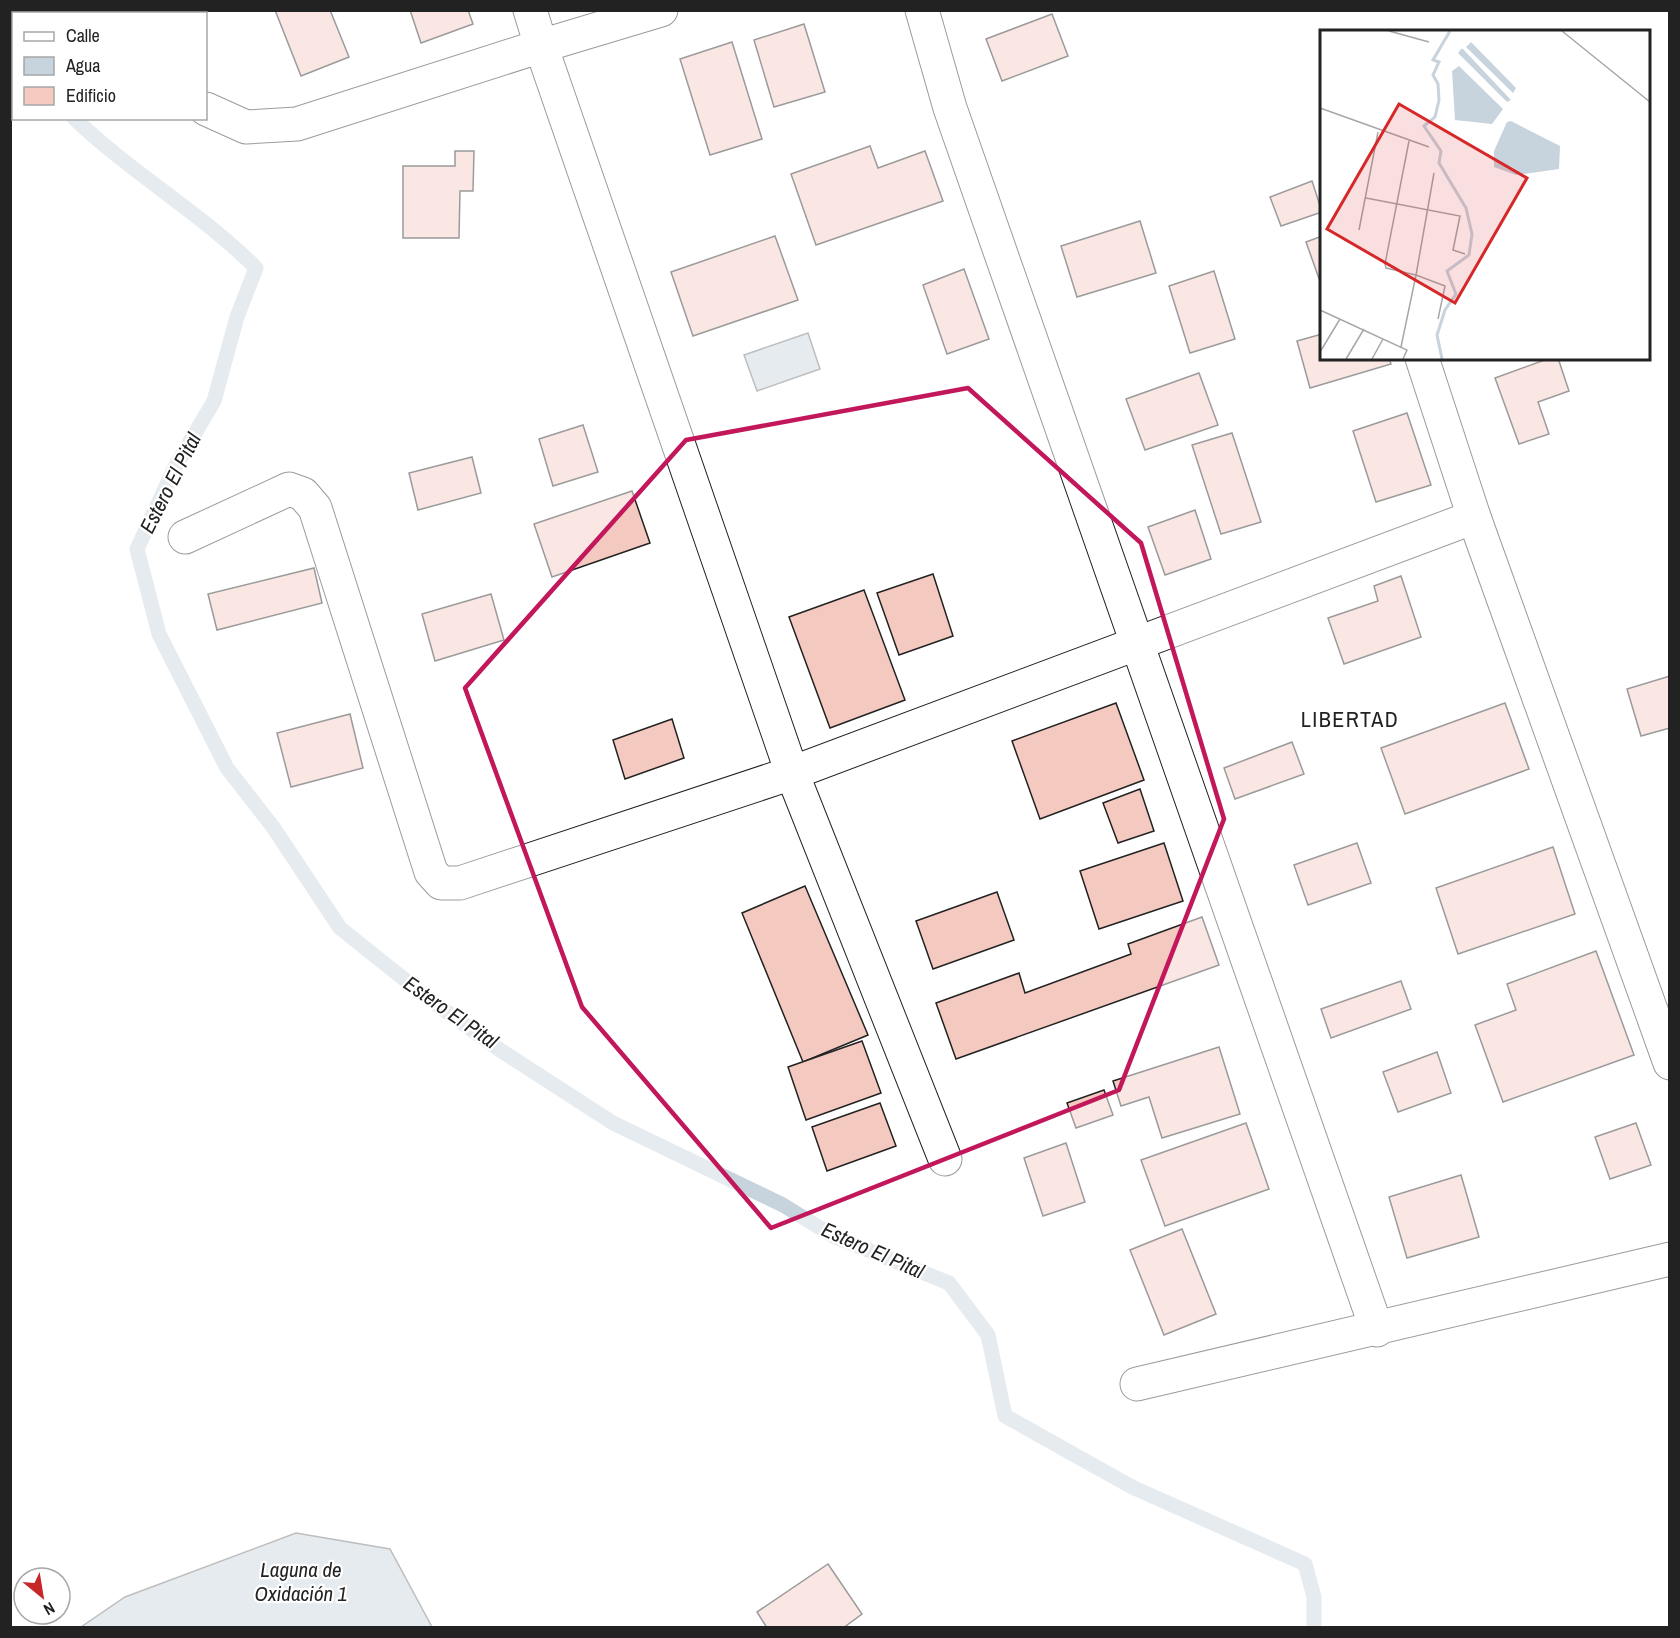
<svg xmlns="http://www.w3.org/2000/svg" width="1680" height="1638" viewBox="0 0 1680 1638" font-family="'Archivo Narrow',sans-serif">
	<rect width="100%" height="100%" fill="#fff"/>
	<g fill="#c7d3dd" stroke="#6f6f6f" stroke-width="1.5">
		<path d="M808 333 820 369 757 391 744 355Z"/>
		<path d="M296 1533 390 1549 432 1627H81L125 1597Z"/>
	</g>
	<g fill="none" stroke-linecap="round" stroke-linejoin="round">
		<g stroke="#c7d3dd" stroke-width="15">
			<path d="M35 10 36 14"/>
			<path d="M74 118C131 173 200 212 256 268L237 317 214 401 175 467 137 549 159 634 227 768 273 827 340 928 429 999 500 1050 613 1123 783 1205 833 1236 949 1283 988 1335 1005 1416 1132 1487 1305 1564 1314 1597V1628"/>
		</g>
	</g>
	<g fill="#f3c9c0" stroke="#222" stroke-width="1.5">
		<path d="M275 10H330L349 57 301 76Z"/>
		<path d="M410 10H468L473 24 421 43Z"/>
		<path d="M1052 14 1068 56 1002 81 986 39Z"/>
		<path d="M804 24 825 92 774 107 754 40Z"/>
		<path d="M732 42 762 139 710 155 680 59Z"/>
		<path d="M870 146 878 168 925 151 943 201 816 245 791 174Z"/>
		<path d="M455 151H474L473 191H460L459 238H403V166H455Z"/>
		<path d="M1312 181 1322 212 1281 226 1270 197Z"/>
		<path d="M1140 221 1156 273 1077 297 1061 246Z"/>
		<path d="M775 236 798 300 693 336 671 272Z"/>
		<path d="M1322 236V287L1306 242Z"/>
		<path d="M964 269 989 339 947 354 923 285Z"/>
		<path d="M1214 271 1235 339 1190 353 1169 286Z"/>
		<path d="M1322 334V358H1389L1391 364 1310 388 1297 341Z"/>
		<path d="M1550 358H1558L1569 391 1538 402 1549 434 1519 444 1495 378Z"/>
		<path d="M1199 373 1218 425 1145 450 1126 399Z"/>
		<path d="M1407 413 1431 485 1376 502 1353 431Z"/>
		<path d="M583 425 598 472 553 486 539 439Z"/>
		<path d="M1232 433 1261 522 1221 534 1192 445Z"/>
		<path d="M472 457 481 493 418 510 409 473Z"/>
		<path d="M632 491 650 543 552 577 534 524Z"/>
		<path d="M1195 510 1211 559 1165 575 1148 527Z"/>
		<path d="M314 568 322 603 217 630 208 594Z"/>
		<path d="M933 574 953 636 899 655 877 593Z"/>
		<path d="M1401 576 1421 637 1344 664 1328 618 1378 601 1374 586Z"/>
		<path d="M864 590 905 700 830 728 789 617Z"/>
		<path d="M491 594 504 640 435 661 422 614Z"/>
		<path d="M1670 676V728L1641 736 1627 689Z"/>
		<path d="M1116 703 1144 780 1040 819 1012 741Z"/>
		<path d="M1505 703 1529 769 1405 814 1381 748Z"/>
		<path d="M350 714 363 768 291 787 277 733Z"/>
		<path d="M672 719 684 758 625 779 613 740Z"/>
		<path d="M1292 742 1304 774 1235 799 1224 768Z"/>
		<path d="M1140 789 1154 831 1118 843 1103 803Z"/>
		<path d="M1164 843 1183 901 1099 929 1080 871Z"/>
		<path d="M1357 843 1371 883 1308 905 1294 865Z"/>
		<path d="M1553 847 1575 914 1458 954 1436 888Z"/>
		<path d="M805 886 868 1035 803 1062 742 913Z"/>
		<path d="M997 892 1014 940 933 969 916 921Z"/>
		<path d="M1202 917 1219 965 956 1059 936 1003 1019 973 1025 993 1131 954 1128 944Z"/>
		<path d="M1596 951 1634 1055 1503 1102 1475 1025 1516 1010 1507 984Z"/>
		<path d="M1401 981 1411 1009 1331 1038 1321 1009Z"/>
		<path d="M862 1041 881 1093 806 1120 788 1067Z"/>
		<path d="M1219 1047 1240 1114 1162 1138 1149 1097 1121 1106 1113 1081Z"/>
		<path d="M1437 1052 1451 1093 1398 1112 1383 1072Z"/>
		<path d="M1104 1090 1113 1115 1076 1128 1067 1103Z"/>
		<path d="M880 1103 896 1146 827 1171 812 1127Z"/>
		<path d="M1246 1123 1269 1189 1165 1226 1141 1160Z"/>
		<path d="M1636 1123 1651 1165 1610 1179 1595 1137Z"/>
		<path d="M1066 1143 1085 1202 1043 1216 1024 1158Z"/>
		<path d="M1461 1175 1479 1237 1407 1258 1389 1197Z"/>
		<path d="M1182 1229 1216 1314 1164 1335 1130 1250Z"/>
		<path d="M828 1564 862 1614 843 1628H767L757 1612Z"/>
	</g>
	<g fill="none" stroke-linecap="round" stroke-linejoin="round">
		<g stroke="#222" stroke-width="35">
			<g id="street">
				<path d="M158 10 159 14"/>
				<path d="M530 10 541 46 661 10"/>
				<path d="M922 10 950 108 1377 1330"/>
				<path d="M206 109 246 127 297 124 541 46 792 773 945 1159"/>
				<path d="M1422 358 1474 517 1670 1063"/>
				<path d="M185 537 289 489 303 494 315 508 431 872 441 883H460L792 773 1474 517"/>
				<path d="M1137 1384 1670 1259"/>
			</g>
		</g>
		<use href="#street" stroke="#fff" stroke-width="33"/>
	</g>
	<path d="M0 0H1680V1638H0ZM968 388 1141 543 1224 819 1119 1090 771 1228 582 1007 465 688 686 440Z" fill="#fff" fill-opacity=".55" fill-rule="evenodd"/>
	<path fill="none" stroke="#c2185b" stroke-width="4.5" stroke-linejoin="round" d="M968 388 1141 543 1224 819 1119 1090 771 1228 582 1007 465 688 686 440Z"/>
	<g text-anchor="middle" dominant-baseline="central" stroke-width="4.5" stroke-linejoin="round" paint-order="stroke">
		<g font-size="21" font-style="italic" fill="#222" stroke="#fff">
			<text transform="translate(170 483) rotate(-63)">Estero El Pital</text>
			<text transform="translate(451 1012) rotate(35)">Estero El Pital</text>
			<text transform="translate(873 1250) rotate(24)">Estero El Pital</text>
			<text x="301" y="1569">Laguna de<tspan x="301" dy="24">Oxidación 1</tspan></text>
		</g>
		<g font-size="22" letter-spacing="1.5" fill="#222" stroke="#fff">
			<text x="1350" y="719">LIBERTAD</text>
		</g>
	</g>
	<g transform="translate(1320 30)">
		<rect width="330" height="330" fill="#fff"/>
		<path d="M151 12 196 58 193 63 146 17ZM141 19H143L191 70 187 72 138 23ZM139 36 183 79 172 94 135 90 132 41ZM191 91 240 116 239 139 196 145 174 137V121L187 92Z" fill="#c7d3dd"/>
		<path fill="none" stroke="#c7d3dd" stroke-width="3" d="M122 329 117 305 125 280 136 264 127 241 149 225 152 204 146 178 119 133 121 121 104 96 115 87 119 70 118 54 113 45 119 32 113 30 130 1"/>
		<path fill="none" stroke="#a7a7a7" stroke-width="1.5" d="M69 1 109 12M242 1 330 72M0 78 109 117M114 143 96 245 125 256 118 289M46 168 140 186 133 220 145 224M39 200 58 102M0 280 87 320 83 329M81 317 96 245 66 238 65 234 89 111M0 322 20 289M26 329 44 299M52 329 63 309"/>
		<path fill="#d62828" fill-opacity="0.15" stroke="#d62828" stroke-width="3" d="M79 74 207 148 135 273 7 199Z"/>
		<rect width="330" height="330" fill="none" stroke="#222" stroke-width="3"/>
	</g>
	<rect width="1680" height="1638" fill="none" stroke="#222222" stroke-width="24"/>
	<rect x="12" y="12" width="195" height="108" fill="#ffffff" stroke="#a7a7a7" stroke-width="1.5"/>
	<rect x="24" y="32" width="30" height="9" fill="#ffffff" stroke="#a7a7a7" stroke-width="1.5"/>
	<text x="66" y="42" font-size="18" fill="#222222">Calle</text>
	<rect x="24" y="57" width="30" height="18" fill="#c7d3dd" stroke="#a7a7a7" stroke-width="1.5"/>
	<text x="66" y="72" font-size="18" fill="#222222">Agua</text>
	<rect x="24" y="87" width="30" height="18" fill="#f3c9c0" stroke="#a7a7a7" stroke-width="1.5"/>
	<text x="66" y="102" font-size="18" fill="#222222">Edificio</text>
	<g transform="translate(42 1596) rotate(150)"><circle r="28" fill="#ffffff" stroke="#a7a7a7" stroke-width="1.5"/>
	<path d="M0-4.5L10 22L0 15L-10 22Z" fill="#c62828"/>
	<text y="-9" font-size="16" font-weight="bold" text-anchor="middle" fill="#222222">N</text>
	</g>
</svg>
